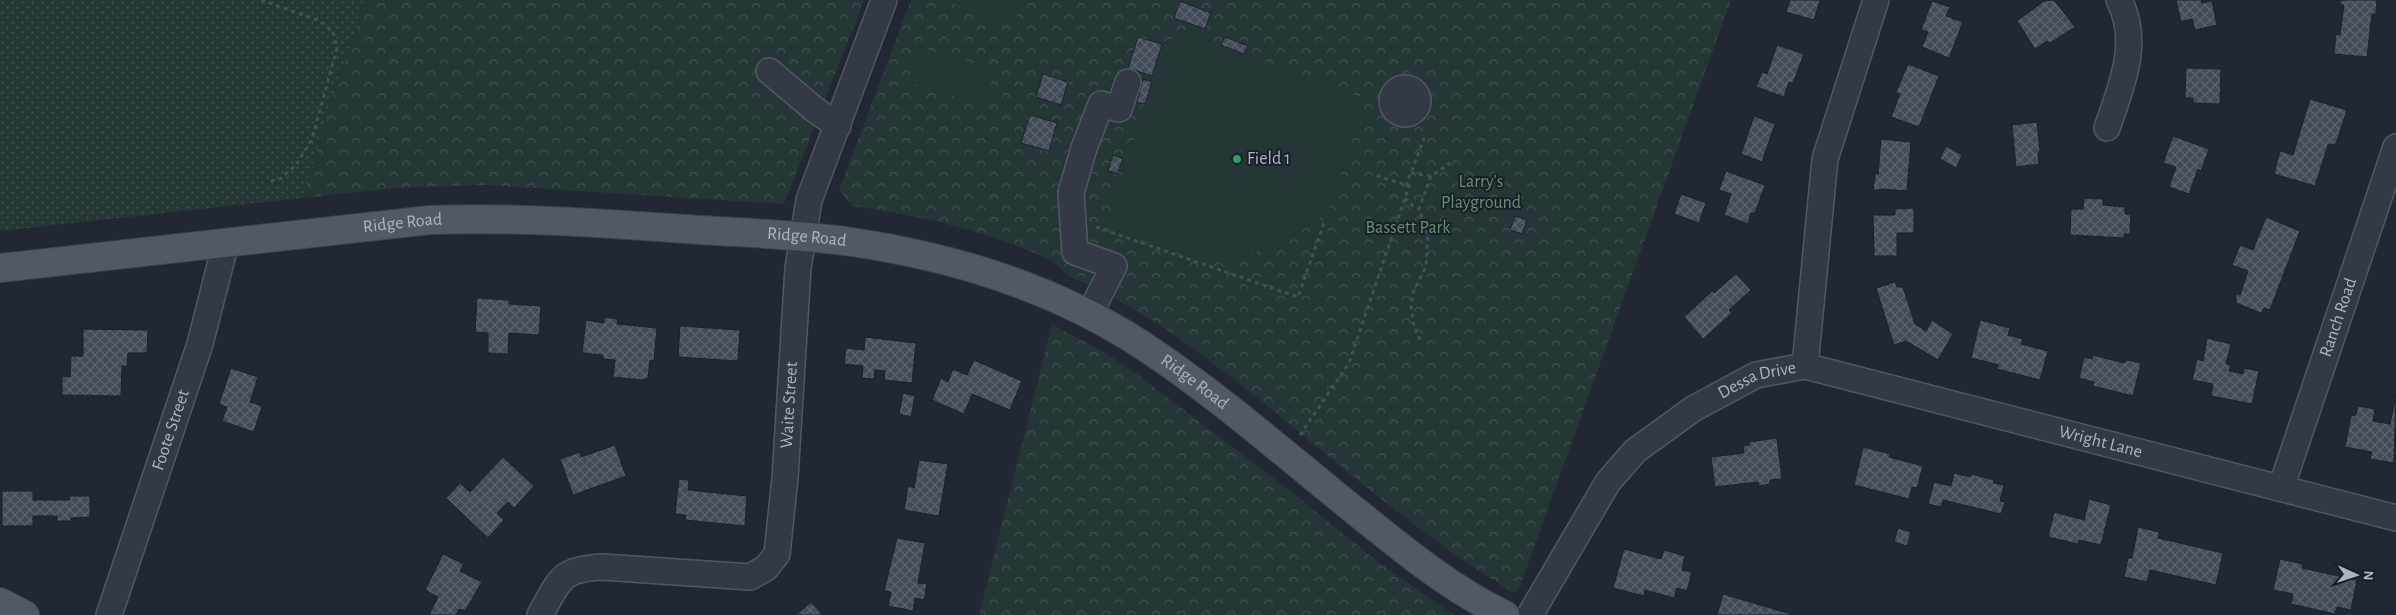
<svg xmlns="http://www.w3.org/2000/svg" width="2396" height="615" viewBox="0 0 2396 615" font-family="'Alegreya Sans',sans-serif">
	<defs>
		<pattern id="grass-dots" width="8" height="8" patternUnits="userSpaceOnUse" patternTransform="scale(1.25)"><rect width="8" height="8" fill="#253637"/><path d="M2 2h.1M6 6h.1" fill="none" stroke="#425152" stroke-width="1.8" stroke-linecap="round"/></pattern>
		<pattern id="park-crowns" width="20" height="18" patternUnits="userSpaceOnUse" patternTransform="scale(1.25)"><rect width="20" height="18" fill="#253637"/><path d="M2 6a3 3 0 1 1 6 0M12 15a3 3 0 1 1 6 0" fill="none" stroke="#425152"/></pattern>
		<pattern id="building-cross-hatch" width="8" height="8" patternUnits="userSpaceOnUse" patternTransform="scale(1.25)"><rect width="8" height="8" fill="#424b58"/><path d="M0 0l8 8M0 8l8-8" fill="none" stroke="#5b636e"/></pattern>
	</defs>
	<rect width="100%" height="100%" fill="#212834"/>
	<path fill="url(#grass-dots)" d="M0 0H364L302 198 0 231Z"/>
	<g fill="url(#park-crowns)">
		<path d="M364 0H864L784 204 485 185 396 188 302 198Z"/>
		<path d="M911 0H1731L1519 589 1514 593C1384 515 1278 404 1152 320 1126 304 1100 291 1073 278 1063 273 1058 263 1048 259 985 230 920 216 852 206L839 190Z"/>
		<path d="M1052 324 1105 353 1138 375 1293 493 1378 562 1454 615H979Z"/>
	</g>
	<g fill="#253637">
		<path d="M944 0H1023L1013 26Z"/>
		<path d="M1192 29 1221 45 1366 100 1330 207C1310 233 1261 251 1231 262 1203 266 1135 236 1106 226L1164 43Z"/>
		<path d="M919 47 995 70 984 105 908 82Z"/>
	</g>
	<g fill="url(#building-cross-hatch)" stroke="#1b212b">
		<path d="M1790 0H1820L1814 20 1786 12Z"/>
		<path d="M2054 0 2075 27 2050 43 2047 41 2035 49 2017 21 2044 1Z"/>
		<path d="M2176 0H2201L2202 3 2212 1 2217 25 2195 30 2192 19 2181 22Z"/>
		<path d="M2342 0H2377L2376 14H2372L2367 57 2334 54 2336 34 2340 35 2344 5 2339 4Z"/>
		<path d="M1180 1 1211 13 1205 29 1174 18Z"/>
		<path d="M1932 1 1950 7 1946 16 1963 22 1949 58 1922 47 1928 32 1921 30Z"/>
		<path d="M1138 37 1162 44 1152 76 1128 68Z"/>
		<path d="M1225 37 1248 46 1244 54 1221 45Z"/>
		<path d="M1777 45 1804 54 1793 83 1789 82 1784 97 1756 87 1762 72 1767 74Z"/>
		<path d="M1908 64 1939 76 1919 127 1891 117 1900 94 1896 92Z"/>
		<path d="M2186 68 2221 69 2220 104 2193 103V98H2185Z"/>
		<path d="M1043 74 1068 82 1061 105 1036 97Z"/>
		<path d="M1143 79 1152 82 1145 104 1137 102Z"/>
		<path d="M2310 99 2347 110 2336 144 2328 145 2315 186 2274 174 2280 151 2293 155Z"/>
		<path d="M1030 115 1057 123 1049 151 1021 143Z"/>
		<path d="M1754 116 1775 124 1762 162 1741 154Z"/>
		<path d="M2037 122 2040 151 2038 152 2039 164 2016 167 2012 125Z"/>
		<path d="M2173 136 2209 149 2201 171 2198 169 2189 194 2169 187 2176 167 2163 163Z"/>
		<path d="M1881 139 1911 142 1907 191 1882 189 1873 191 1875 174H1878Z"/>
		<path d="M1946 146 1962 155 1956 168 1940 159Z"/>
		<path d="M1113 155 1123 159 1117 174 1108 170Z"/>
		<path d="M1726 171 1765 185 1755 213H1751L1748 224 1724 215 1731 194 1719 190Z"/>
		<path d="M1681 194 1706 203 1699 223 1674 214Z"/>
		<path d="M2084 198 2103 199V205L2125 207V214L2131 215 2130 234H2124V238L2070 235 2071 209H2083Z"/>
		<path d="M1914 208V233H1897V256H1874L1873 215H1895V209Z"/>
		<path d="M1515 216 1527 220 1522 234 1510 230Z"/>
		<path d="M2266 217 2300 231 2270 310 2264 308 2261 313 2236 303V293L2240 295 2248 271 2232 265 2240 245 2253 250Z"/>
		<path d="M1736 274 1751 290 1729 310 1732 313 1703 339 1684 317 1712 291 1714 293Z"/>
		<path d="M1895 282 1897 287H1903L1915 324 1926 331 1932 320 1953 334 1938 360 1906 341 1894 345 1876 288Z"/>
		<path d="M477 298 509 300V304L541 306 539 335 509 333 508 354 488 353V333L475 332Z"/>
		<path d="M604 317 618 319 617 324 657 328 654 361 650 360 648 378 642 380 613 377 615 360 603 359V355L582 353 586 320 604 323Z"/>
		<path d="M1980 320 2010 328 2008 335 2023 339 2021 344 2048 351 2040 380 1997 369 1999 365 1971 358Z"/>
		<path d="M680 326 740 330 738 361 678 357Z"/>
		<path d="M83 329 148 330 147 353H128L127 366H122L121 396 62 395V376L70 377 71 356H83Z"/>
		<path d="M865 337 916 343 912 383 884 380 885 371 875 370 874 379 862 378 863 366 844 364 846 348 864 350Z"/>
		<path d="M2207 338 2231 344 2226 364 2231 365 2229 371 2243 374 2244 368 2259 371 2252 404 2211 396 2213 384 2192 380 2197 359 2203 361Z"/>
		<path d="M2093 355 2124 363 2127 360 2141 363 2133 396 2093 386 2094 382 2079 378 2084 357 2092 359Z"/>
		<path d="M974 360 1022 381 1010 410 972 394 964 414 932 400 941 378 948 382 953 369 967 375Z"/>
		<path d="M231 368 258 377 250 402 262 406 254 432 222 421 227 407 219 404Z"/>
		<path d="M903 393 915 396 911 417 899 414Z"/>
		<path d="M2396 395 2394 463 2370 459 2372 452 2345 447 2351 416 2356 415 2358 406 2375 409 2373 421 2390 424Z"/>
		<path d="M1777 438 1782 479 1770 480V484L1759 486 1758 482 1715 487 1711 457 1744 453 1743 446 1749 445V442Z"/>
		<path d="M615 445 626 476 573 495 560 459 580 452 581 457Z"/>
		<path d="M1863 447 1890 454 1889 457 1923 466 1917 488 1912 487 1909 499 1854 485Z"/>
		<path d="M503 457 534 486 514 508 508 502 497 513 504 520 488 538 446 498 460 483 470 492Z"/>
		<path d="M919 460 948 464 939 516 904 510 908 486 914 488Z"/>
		<path d="M1954 473 1970 477 1971 474 1994 480 1993 483 2004 485 2000 501 2005 502 2001 514 1943 500 1941 507 1928 504 1934 482 1951 486Z"/>
		<path d="M679 479 689 480 688 490 747 496 745 526 685 520 686 515 675 514Z"/>
		<path d="M2 491H33V500H70L69 496H90V517L71 518V521H57V516H33V526H2Z"/>
		<path d="M2089 499 2111 505 2101 545 2079 540 2078 544 2048 537 2054 512 2084 520Z"/>
		<path d="M2138 527 2159 532 2158 538 2223 553 2216 585 2150 570 2147 582 2124 577 2128 558H2132Z"/>
		<path d="M1898 528 1911 532 1907 546 1894 542Z"/>
		<path d="M897 538 925 543 918 583 927 584 924 600 915 598 913 611 888 606 891 592 884 591Z"/>
		<path d="M1624 549 1661 559 1664 550 1685 556 1682 570 1692 572 1687 591 1677 588 1674 598 1645 590 1644 596 1613 588Z"/>
		<path d="M443 554 464 564 460 571 482 582 465 611 459 609 456 615H429L438 597 425 590Z"/>
		<path d="M2280 559 2303 564 2302 568 2357 580 2351 610 2337 607 2335 614 2291 604 2293 594 2273 590Z"/>
		<path d="M1723 594 1794 615H1717Z"/>
		<path d="M811 602 823 615H796Z"/>
	</g>
	<g fill="none" stroke-linecap="round" stroke-linejoin="round">
		<g stroke="#515863" stroke-width="28">
			<g id="minor">
				<path d="M769 71 814 109 838 126"/>
				<circle cx="1405" cy="101" r="13"/>
				<path d="M2107 128C2121 87 2141 42 2119 0"/>
				<path d="M1089 315 1114 266 1075 252 1071 193 1084 148 1101 104 1119 109 1128 82"/>
				<path id="s1" d="M1805 366 2396 518"/>
				<path id="s2" d="M2281 488 2396 147"/>
				<path id="s3" d="M109 615 200 344 226 242"/>
				<path id="s4" d="M540 615C560 580 559 569 603 567L750 577 766 568 777 554 785 478 798 268 809 200 884 0"/>
				<path id="s5" d="M1530 615 1608 482 1635 451 1693 409 1756 375 1805 366 1825 159 1876 0"/>
			</g>
		</g>
		<g stroke="#3d434e" stroke-width="30">
			<g id="major">
				<path id="s6" d="M0 268 430 220C515 217 601 223 686 229 741 233 797 234 852 242 954 257 1056 289 1142 345 1218 395 1288 457 1359 514 1405 551 1451 589 1505 615"/>
				<path d="M0 602 25 615"/>
			</g>
		</g>
		<g stroke="#425154" stroke-width="3" stroke-dasharray="4 4" stroke-linecap="butt">
			<path d="M261 0 320 21 333 32 337 48 312 139 296 165 280 179 270 181"/>
			<path d="M1411 173 1431 176"/>
			<path d="M1406 186 1424 138"/>
			<path d="M1405 198 1413 206 1419 209"/>
			<path d="M1096 227 1298 297 1325 220"/>
			<path d="M1420 340 1413 322 1411 306 1413 293 1426 266 1428 235 1419 209 1431 176 1455 160"/>
			<path d="M1300 435 1349 363 1409 186 1375 175"/>
		</g>
		<use href="#minor" stroke="#343a45" stroke-width="25"/>
		<use href="#major" stroke="#525965" stroke-width="28"/>
	</g>
	<circle fill="#2e9e5b" stroke="#191f29" stroke-width="2" cx="1237" cy="159" r="5"/>
	<g text-anchor="middle" dominant-baseline="central" stroke-width="4" stroke-linejoin="round" paint-order="stroke">
		<g font-size="18" fill="#aeb5c2" stroke="#191f29" text-anchor="start">
			<text x="1247" y="159">Field 1</text>
		</g>
		<g font-size="18" fill="#689072" stroke="#191f29">
			<text x="1481" y="182">Larry's<tspan x="1481" dy="21">Playground</tspan></text>
			<text x="1408" y="228">Bassett Park</text>
		</g>
		<g font-size="18" fill="#aeb5c2" stroke="#191f29">
			<text stroke="none"><textPath href="#s6" startOffset="405">Ridge Road</textPath></text>
			<text stroke="none"><textPath href="#s6" startOffset="810">Ridge Road</textPath></text>
			<text stroke="none"><textPath href="#s2" startOffset="180">Ranch Road</textPath></text>
			<text stroke="none"><textPath href="#s6" startOffset="1230">Ridge Road</textPath></text>
			<text stroke="none"><textPath href="#s5" startOffset="338">Dessa Drive</textPath></text>
			<text stroke="none"><textPath href="#s4" startOffset="419">Waite Street</textPath></text>
			<text stroke="none"><textPath href="#s3" startOffset="195">Foote Street</textPath></text>
			<text stroke="none"><textPath href="#s1" startOffset="305">Wright Lane</textPath></text>
		</g>
	</g>
	<g transform="translate(2356 575) rotate(93)" stroke="#191f29" stroke-width="4" paint-order="stroke">
	<path d="M0-4L9 19L0 12L-9 19Z" fill="#aeb5c2"/>
	<text y="-8" font-size="14" font-weight="bold" text-anchor="middle" fill="#aeb5c2">N</text>
	</g>
</svg>
